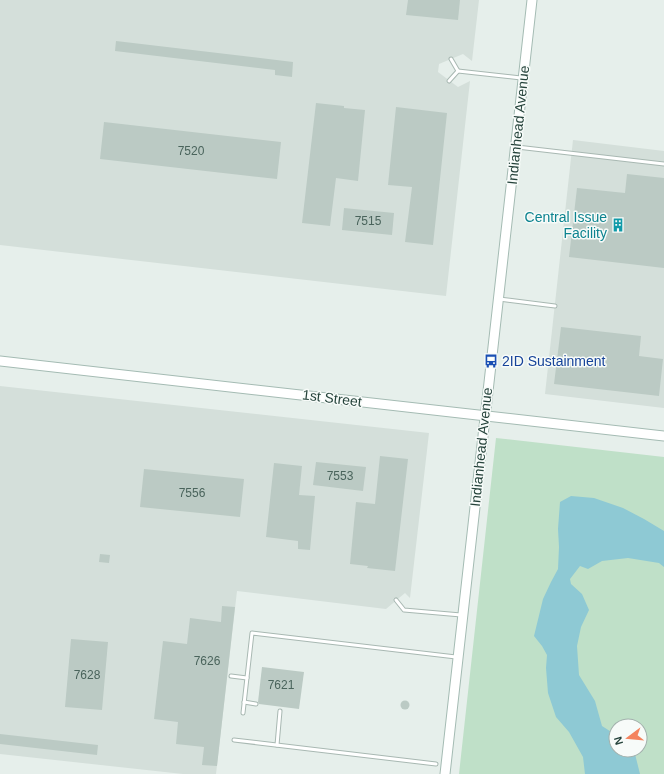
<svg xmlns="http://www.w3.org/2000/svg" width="664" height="774" viewBox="0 0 664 774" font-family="Helvetica,sans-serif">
	<rect width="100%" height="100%" fill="#e6efeb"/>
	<g fill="#d4dfda">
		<path d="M0 0H479L472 61 463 54 439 64 438 72 458 87 470 81 446 296 0 245Z"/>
		<path d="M573 140 664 151V408L545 394Z"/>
		<path d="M0 386 429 433 410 598 405 593 386 609 237 591 216 774H183L0 754Z"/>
	</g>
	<path fill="#bfe0c8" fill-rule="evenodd" d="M496 438 664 457V774H459ZM616 726H640V750H616Z"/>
	<path fill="#8ec9d4" d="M571 496 594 498 623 508 644 519 664 531V567L659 563 628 558 602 561 588 569 580 566 570 579 571 584 582 594 589 610 581 627 577 646 579 675 595 701 602 726 616 735V750H634L640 774H585L583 757 569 732 556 717 548 693 546 668 547 655 542 646 534 636 543 599 551 582 558 569 559 547 558 529 560 502Z"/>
	<g fill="#bbcac4">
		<path d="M408 0H460L458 20 406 15Z"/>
		<path d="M116 41 293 62 292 77 275 75V70L115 51Z"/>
		<path d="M316 103 344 106V108L365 110 358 181 336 178 330 226 302 223Z"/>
		<path d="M396 107 447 113 433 245 405 242 412 187 388 185Z"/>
		<path d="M104 122 281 142 277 179 100 159Z"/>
		<path d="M627 174 664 178V268L569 257 577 188 625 193Z"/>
		<path d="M344 208 394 213 392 235 342 230Z"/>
		<path d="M561 327 641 336 639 356 663 359 659 396 554 384Z"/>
		<path d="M380 456 408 459 395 571 367 568 368 566 350 564 356 502 375 504Z"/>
		<path d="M316 462 366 467 363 491 313 485Z"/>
		<path d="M274 463 302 466 299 495 315 496 310 550 298 549V541L266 537Z"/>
		<path d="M144 469 244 479 240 517 140 507Z"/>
		<path d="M100 554 110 555 109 563 99 562Z"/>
		<path d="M222 606 235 607 217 766 202 765 204 747 176 744 178 722 154 719 163 641 187 644 190 618 221 622Z"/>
		<path d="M71 639 108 642 102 710 65 707Z"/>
		<path d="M262 667 304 672 299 709 259 704 258 702Z"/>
		<circle cx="405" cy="705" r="4.5"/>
		<path d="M0 734 98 745 97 755 0 744Z"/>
	</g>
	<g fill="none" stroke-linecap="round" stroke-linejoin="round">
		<g stroke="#a8b8b2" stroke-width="5">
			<g id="service">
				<path d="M458 71 521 78"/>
				<path d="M449 81 458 71 451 59"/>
				<path d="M517 147 664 164"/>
				<path d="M499 299 555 306"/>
				<path d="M396 600 404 610 461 615"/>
				<path d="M231 676 247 678"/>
				<path d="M244 702 256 704"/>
				<path d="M243 713 252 633 456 657"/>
				<path d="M234 740 436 764"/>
				<path d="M277 745 280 711"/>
			</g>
		</g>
		<g stroke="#a4bbb3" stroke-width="11">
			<g id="secondary">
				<path d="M0 361 664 436"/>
				<path d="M445 774 532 0"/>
			</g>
		</g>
		<use href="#service" stroke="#fff" stroke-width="3"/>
		<use href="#secondary" stroke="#fff" stroke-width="9"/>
	</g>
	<defs>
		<g id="building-bare" transform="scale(1.08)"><path d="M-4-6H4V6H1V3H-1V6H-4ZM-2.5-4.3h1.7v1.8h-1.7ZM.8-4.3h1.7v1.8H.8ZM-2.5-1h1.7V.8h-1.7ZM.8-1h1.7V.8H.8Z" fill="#0f9aa8" stroke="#f7fbf9" stroke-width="2.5" paint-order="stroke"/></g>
		<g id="bus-bare" transform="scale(1.08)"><path d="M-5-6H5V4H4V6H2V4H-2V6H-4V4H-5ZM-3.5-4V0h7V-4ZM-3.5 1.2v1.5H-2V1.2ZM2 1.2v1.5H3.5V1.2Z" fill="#1a4fb4" stroke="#f7fbf9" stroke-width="2.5" paint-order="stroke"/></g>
	</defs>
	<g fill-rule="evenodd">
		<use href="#building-bare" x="618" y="225"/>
		<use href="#bus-bare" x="491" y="361"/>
	</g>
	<g text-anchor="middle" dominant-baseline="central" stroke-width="3" stroke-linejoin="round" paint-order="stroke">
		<g font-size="12" fill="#4a645c">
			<text x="191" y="151">7520</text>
			<text x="368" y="221">7515</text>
			<text x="340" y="476">7553</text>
			<text x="192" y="493">7556</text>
			<text x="207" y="661">7626</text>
			<text x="87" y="675">7628</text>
			<text x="281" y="685">7621</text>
		</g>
		<g font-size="14" fill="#24423a" stroke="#f7fbf9">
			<text transform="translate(518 125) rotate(-84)">Indianhead Avenue</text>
			<text transform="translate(332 398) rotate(7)">1st Street</text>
			<text transform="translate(481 447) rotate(-84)">Indianhead Avenue</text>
		</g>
		<g font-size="14" fill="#0d838f" stroke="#f7fbf9" text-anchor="end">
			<text x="607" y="217">Central Issue<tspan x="607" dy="16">Facility</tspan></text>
		</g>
		<g font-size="14" fill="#164399" stroke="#f7fbf9" text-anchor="start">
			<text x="502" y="361">2ID Sustainment</text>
		</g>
	</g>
	<g transform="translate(628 738) rotate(254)"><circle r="19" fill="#f7fbf9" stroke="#a3b1ad"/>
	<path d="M0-3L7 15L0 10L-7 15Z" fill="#f4845f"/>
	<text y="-6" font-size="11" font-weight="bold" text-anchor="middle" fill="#24423a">N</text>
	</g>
</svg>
